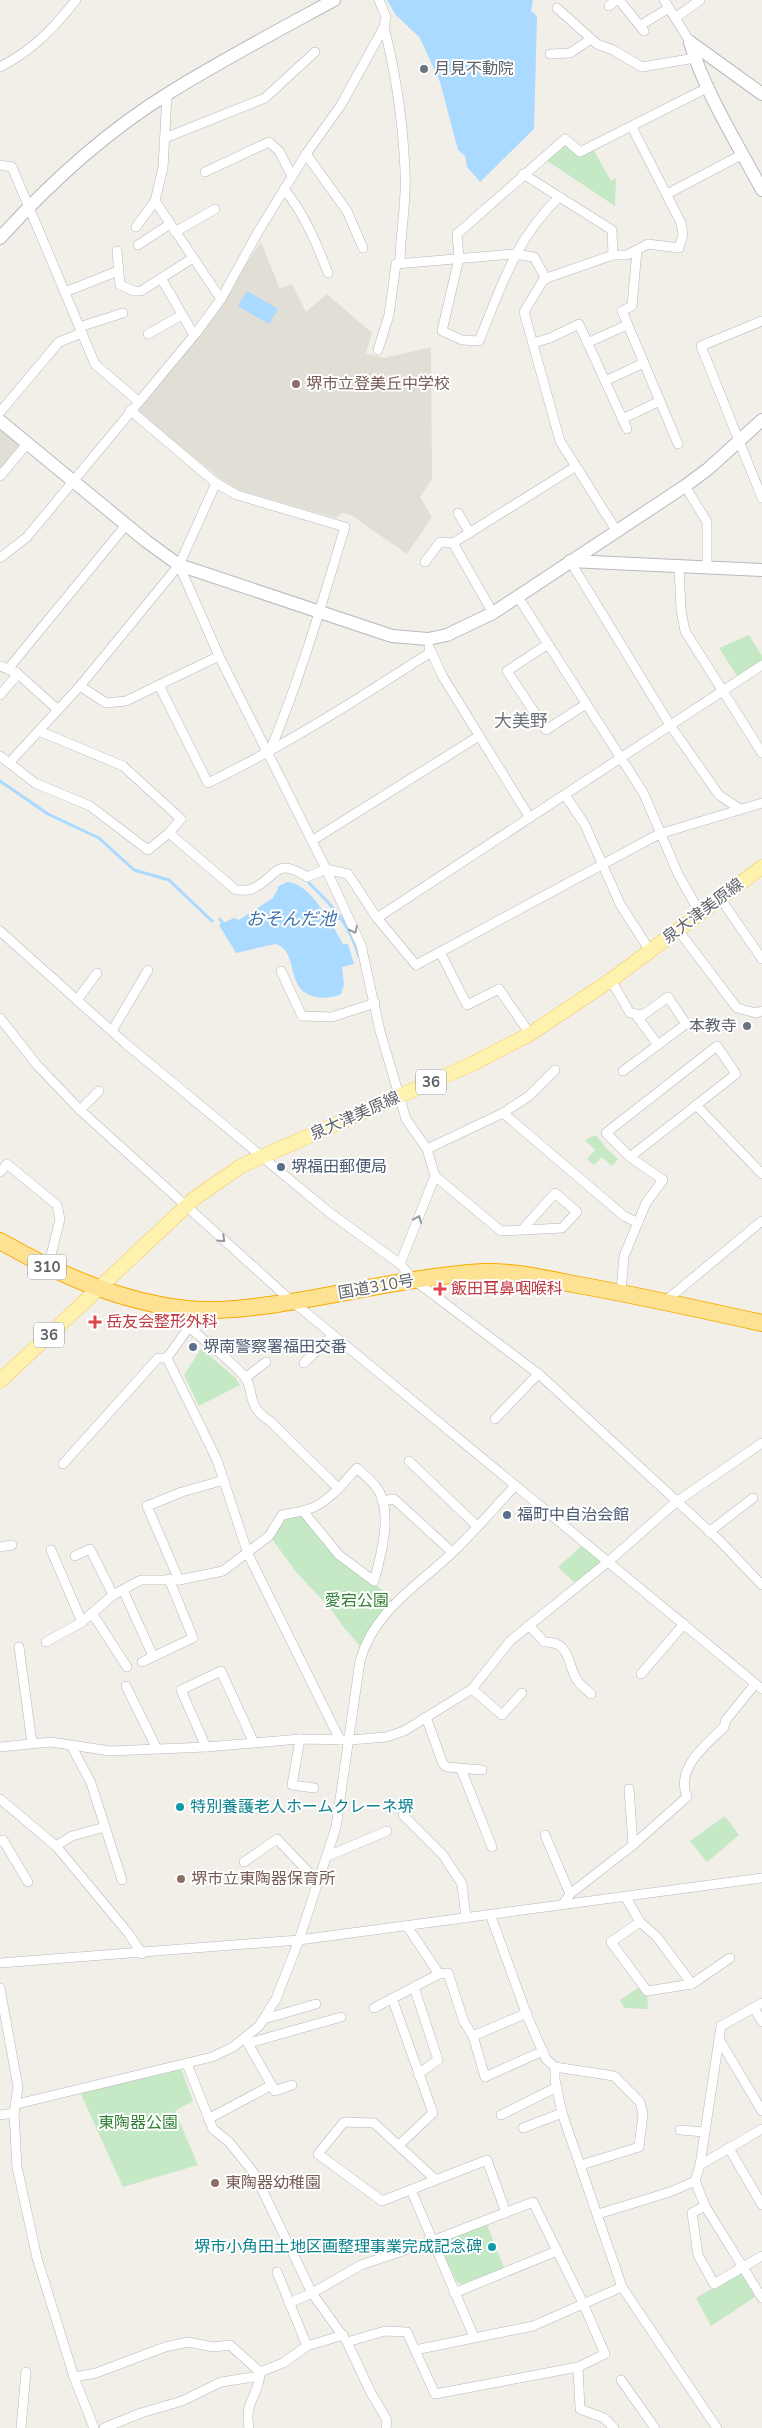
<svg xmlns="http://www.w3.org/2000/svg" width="762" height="2428" viewBox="0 0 762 2428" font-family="'Nunito Sans','Noto Sans JP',sans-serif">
	<rect width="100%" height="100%" fill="#f1efe8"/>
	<g fill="#e1ded6">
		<path d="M261 242 280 289 292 284 306 312 327 294 372 333 366 353 384 358 431 347 432 479 420 497 432 517 407 554 351 515 342 513 336 518 238 490 221 479 139 413V410L193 344Z"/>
		<path d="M0 430 18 444V448L0 470Z"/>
	</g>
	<g fill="#c5e8c5">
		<path d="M564 145H568L579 157 593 149 611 181 616 178 615 206 546 160Z"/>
		<path d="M749 635 762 656V660L737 676 719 648Z"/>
		<path d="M596 1135 606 1148 618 1159 612 1166 602 1157 594 1165 587 1159 595 1150 585 1140Z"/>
		<path d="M201 1349 235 1377 240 1385 199 1406 184 1375Z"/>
		<path d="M303 1514 393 1601 376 1619 360 1646 342 1625 331 1609 297 1573 272 1539 284 1519Z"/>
		<path d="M584 1544 601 1560V1563L576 1584 558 1567Z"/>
		<path d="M725 1816 739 1835 707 1862 690 1841Z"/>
		<path d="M641 1986 647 1993 648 2009 624 2008 620 2000Z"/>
		<path d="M181 2069 193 2101 175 2111 198 2165 123 2187 80 2092Z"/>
		<path d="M487 2225 504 2268 462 2284 457 2282 440 2247 442 2242Z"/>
		<path d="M741 2272 755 2297 711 2326 696 2298Z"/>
	</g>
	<g fill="#aadaff">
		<path d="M387 0H533L531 11 537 16 534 129 480 182 467 167 465 156 458 150 440 82 420 38 395 14Z"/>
		<path d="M247 291 278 309 269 324 238 306Z"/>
		<path d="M287 882C310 882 333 926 343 944H348L354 964 342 967 344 985 341 994C326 1001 304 999 297 983 290 969 292 948 275 944L236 953 219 925 234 918 239 920 273 898 278 889 277 887Z"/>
	</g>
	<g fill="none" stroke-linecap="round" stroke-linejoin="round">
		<g stroke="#aadaff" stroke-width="3">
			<path d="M0 781 48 814 99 838 134 870 169 880 212 921"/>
			<path d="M309 883C333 906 350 924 359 957"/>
			<path d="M220 919 224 926"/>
			<path d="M329 923 342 917"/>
		</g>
		<g stroke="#b5b8bc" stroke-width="10">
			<g id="street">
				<path d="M619 0 644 31"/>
				<path d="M664 0 690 42"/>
				<path d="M609 6 616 0"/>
				<path d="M557 8 597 44 613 50 642 67 695 58"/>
				<path d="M675 18 700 0"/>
				<path d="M641 25 669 8"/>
				<path d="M384 27C396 74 403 123 405 171 407 202 400 233 400 263"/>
				<path d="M550 54 570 53 591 39"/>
				<path d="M0 67C33 50 53 29 76 0"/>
				<path d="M167 94 163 168 155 201 221 299"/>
				<path d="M165 138 265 98 315 52"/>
				<path d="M306 154 347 211 363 248"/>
				<path d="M0 165 12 167 95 364 138 401"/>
				<path d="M205 172 269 142 279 151 292 176"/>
				<path d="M523 174 612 230 613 255"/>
				<path d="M284 189C305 215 316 242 328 273"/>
				<path d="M667 194 743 154"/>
				<path d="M559 197C516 238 501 287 479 341L462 340 442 331 459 258 457 234 565 139 580 152 709 87"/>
				<path d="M136 227 155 201"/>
				<path d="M175 232 215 209"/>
				<path d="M138 245 170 224"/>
				<path d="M637 250 632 306 622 311 678 444"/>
				<path d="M117 251 120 285 134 291H141L193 258"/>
				<path d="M161 278 194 335"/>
				<path d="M65 292 118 271"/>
				<path d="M762 321 701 346 762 498"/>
				<path d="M79 327 123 313"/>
				<path d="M148 334 182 315"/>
				<path d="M533 343 550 338 579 324 627 429"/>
				<path d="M587 343 627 325"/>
				<path d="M378 350 389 315 396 264 514 254 534 257 546 279"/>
				<path d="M605 381 644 363"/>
				<path d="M130 410 216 483 237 495 345 527C322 603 300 680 269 753"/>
				<path d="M0 412 59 342 82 333"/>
				<path d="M622 419 660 401"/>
				<path d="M0 476 27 444"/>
				<path d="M685 486 707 522V568"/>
				<path d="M458 513 470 533"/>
				<path d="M616 530 560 441 524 312 544 279 613 255H627L648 244 679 248 683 235 681 223 632 127"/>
				<path d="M0 558 27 537 196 333 221 299 258 232 306 154 341 105 384 27 386 17 379 0"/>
				<path d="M570 561 670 725 719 795 740 809"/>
				<path d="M425 562 440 542 453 543"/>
				<path d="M179 565 219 656 326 869 348 874 377 918 416 965 659 834 762 803"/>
				<path d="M679 566 681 610 685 631 762 753"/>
				<path d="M518 597 644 794 678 874 700 913"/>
				<path d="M493 613 453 543 575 467"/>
				<path d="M548 644 507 671 546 730 586 704"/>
				<path d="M429 647 443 677 530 818"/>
				<path d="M0 666 17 673 57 709"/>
				<path d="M8 669 126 525"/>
				<path d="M159 685 219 656"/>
				<path d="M80 686 106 703 126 701 159 685 208 783C286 745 358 699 431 652"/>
				<path d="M0 695 18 674"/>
				<path d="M0 756 35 783 90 806 148 850 169 833 181 819 123 766 39 731"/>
				<path d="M9 763 80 686 179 565 216 483"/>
				<path d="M565 795 585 825 620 904 650 951"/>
				<path d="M169 833 236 890C240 890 247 891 252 889 278 877 274 856 307 877L326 869 361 945 380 1031 406 1119 427 1149 435 1176 400 1264"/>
				<path d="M313 840 479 736"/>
				<path d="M720 898 762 959"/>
				<path d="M377 918 762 665"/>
				<path d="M678 930 737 1008 756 1013 762 1011"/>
				<path d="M0 931 125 1043 330 1213 400 1264 414 1280 540 1375 719 1540 762 1585"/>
				<path d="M440 952 467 1005 499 989 530 1034"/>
				<path d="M281 971 302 1016 332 1017 375 1003"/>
				<path d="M611 980 630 1013 643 1015 668 997 686 1024 623 1071"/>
				<path d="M77 1000 97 973"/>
				<path d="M636 1015 658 1045"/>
				<path d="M0 1018 37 1065 80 1110 287 1297 762 1689"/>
				<path d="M112 1031 148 970"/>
				<path d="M696 1105 762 1174"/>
				<path d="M80 1110 99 1091"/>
				<path d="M503 1113 624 1216 638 1223"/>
				<path d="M427 1149 503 1113 529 1096 555 1070"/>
				<path d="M0 1172 7 1164 57 1205 60 1219 48 1267"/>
				<path d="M435 1176 501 1231 562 1228 577 1212 555 1193 522 1230"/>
				<path d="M621 1292 624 1256 646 1203 663 1180 630 1157 606 1133 717 1046 736 1074 630 1157"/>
				<path d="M664 1302 762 1221"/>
				<path d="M188 1309 189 1327 167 1358 217 1460 248 1554 340 1740"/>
				<path d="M189 1327C207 1343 228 1358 244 1376 256 1390 244 1405 270 1421L338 1488"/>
				<path d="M304 1363 333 1335"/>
				<path d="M245 1378 266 1362"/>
				<path d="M495 1419 538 1374"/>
				<path d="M409 1461 477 1526"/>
				<path d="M63 1464 158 1358H167"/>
				<path d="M382 1501 394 1499 452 1552"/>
				<path d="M709 1532 753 1498"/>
				<path d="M0 1547 12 1545"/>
				<path d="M51 1550 82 1622"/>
				<path d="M75 1556 90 1549 113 1595"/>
				<path d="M179 1580 147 1506 182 1492 224 1480"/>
				<path d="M123 1590 153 1656"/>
				<path d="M92 1613 127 1667"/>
				<path d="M529 1625 544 1642C571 1641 567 1664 577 1680 580 1685 587 1690 591 1694"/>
				<path d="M46 1642 82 1622 113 1595 141 1580H179L223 1571 269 1536 282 1515C291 1513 301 1512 309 1509 328 1503 344 1482 357 1468 363 1474 371 1480 376 1487 394 1509 381 1556 374 1581L339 1555 303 1511"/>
				<path d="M19 1647 32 1743"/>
				<path d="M142 1662 193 1638 169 1579"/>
				<path d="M641 1674 684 1624"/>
				<path d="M126 1686 157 1749"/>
				<path d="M472 1689 502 1715 522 1693"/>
				<path d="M426 1717 443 1764 447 1767 482 1770"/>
				<path d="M300 1739 292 1785 314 1788"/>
				<path d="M0 1747 51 1742 110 1751 206 1747 300 1739 350 1740 386 1737 404 1731 472 1689 510 1641 609 1561 676 1502 762 1443"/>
				<path d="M72 1747 91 1783 122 1880"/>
				<path d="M206 1747 181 1690 221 1671 254 1743"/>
				<path d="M461 1769 492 1847"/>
				<path d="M0 1799 56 1846 129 1934 142 1954"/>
				<path d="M403 1815 443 1855 462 1884 466 1918"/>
				<path d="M545 1835 570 1894"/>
				<path d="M0 1841 3 1840 28 1882"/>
				<path d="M633 1845 687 1797C675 1768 706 1745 724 1727L726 1720 755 1684"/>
				<path d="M56 1846 72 1836 105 1827"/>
				<path d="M328 1856 387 1831"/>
				<path d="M244 1862 277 1839 319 1883"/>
				<path d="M625 1896 640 1922 657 1937 692 1984"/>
				<path d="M563 1904 570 1894 633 1845 629 1789"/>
				<path d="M490 1914 528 2018 546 2059 555 2067V2080L562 2113 622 2287 717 2428"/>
				<path d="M640 1922 611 1942 647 1991 692 1984 730 1958"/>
				<path d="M407 1926 439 1974"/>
				<path d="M0 1963 299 1940 762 1878"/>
				<path d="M414 1987 438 2060 418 2074"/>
				<path d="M0 1988 18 2087 14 2113 17 2167 37 2258 74 2377 94 2428"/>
				<path d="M392 1998 433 2113 399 2145"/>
				<path d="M374 2008 439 1974 448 1973 464 2022 473 2036 485 2077 543 2051"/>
				<path d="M754 2008 762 2022"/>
				<path d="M264 2019 316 2004"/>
				<path d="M473 2036 527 2013"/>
				<path d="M719 2039 762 2111"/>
				<path d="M246 2040 275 2091 292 2085"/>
				<path d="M249 2043 341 2017"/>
				<path d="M187 2064 213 2129 229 2142 254 2173 312 2293 347 2342 371 2393 387 2420 386 2428"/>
				<path d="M555 2067 614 2076 640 2102 643 2114 639 2147 581 2165"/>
				<path d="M17 2104 212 2057 233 2047 259 2026 276 1999 299 1940 336 1827 360 1661C373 1612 417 1586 452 1553 474 1532 494 1508 515 1486"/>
				<path d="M0 2115 14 2113"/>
				<path d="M501 2115 557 2087"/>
				<path d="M208 2119 272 2085"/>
				<path d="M523 2128 562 2113"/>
				<path d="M680 2130 704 2132"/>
				<path d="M729 2148 762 2205"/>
				<path d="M700 2165 762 2129"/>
				<path d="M436 2180 374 2123 344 2122 318 2154 382 2201 487 2160 506 2213"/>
				<path d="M695 2181 705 2206 762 2298"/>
				<path d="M411 2190 474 2337"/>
				<path d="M705 2206 692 2213 698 2255 714 2284 762 2256"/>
				<path d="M598 2214 670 2192 695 2181 700 2165 721 2026 762 2003"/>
				<path d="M277 2272 307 2346"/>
				<path d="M454 2293 557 2251"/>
				<path d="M289 2303 312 2293 361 2265 432 2241 533 2202 583 2303 605 2354 578 2367 435 2394 415 2350"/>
				<path d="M347 2342 385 2331 407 2332 415 2350 533 2326 622 2287"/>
				<path d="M578 2367 580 2409 604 2418 614 2428"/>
				<path d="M74 2377 96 2373 165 2347 188 2342 213 2347 230 2345 260 2372 283 2363 307 2346 343 2335"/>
				<path d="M621 2380 655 2428"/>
				<path d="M21 2428 26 2372"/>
				<path d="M104 2428 141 2413 182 2401 221 2382 260 2376"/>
				<path d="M249 2428C244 2399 259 2398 260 2372"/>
			</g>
		</g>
		<g stroke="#b6babf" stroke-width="14">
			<g id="secondary">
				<path d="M690 42C704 91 738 145 762 190"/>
				<path d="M690 42 762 94"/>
				<path d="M0 238C49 184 107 131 169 93 222 60 279 30 334 0"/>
				<path d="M0 421 146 541 179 565 392 636 428 639 447 635 493 613 685 486 708 469 762 420"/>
				<path d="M570 561 762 570"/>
			</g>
		</g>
		<g stroke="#f2c960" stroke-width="15">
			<path id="primary" d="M0 1381 195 1198 241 1166 472 1064 530 1034 611 980 762 867"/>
		</g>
		<g stroke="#f9ab00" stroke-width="18">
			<path id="highway" d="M0 1241C58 1274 120 1302 187 1309 217 1312 248 1308 277 1304 346 1294 414 1276 484 1272 513 1271 544 1278 573 1284 636 1295 699 1309 762 1323"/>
		</g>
		<use href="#street" stroke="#fff" stroke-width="9"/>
		<use href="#secondary" stroke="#fff" stroke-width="12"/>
		<use href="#primary" stroke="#fff2af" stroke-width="14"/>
		<use href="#highway" stroke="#fde293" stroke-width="16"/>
	</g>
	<defs><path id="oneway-chevron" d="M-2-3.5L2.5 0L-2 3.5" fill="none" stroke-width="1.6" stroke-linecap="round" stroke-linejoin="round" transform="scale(1.25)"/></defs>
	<g stroke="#979a9d">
		<use href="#oneway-chevron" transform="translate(354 930) rotate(65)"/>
		<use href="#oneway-chevron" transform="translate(418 1219) rotate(-68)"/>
		<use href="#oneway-chevron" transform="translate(222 1239) rotate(44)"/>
	</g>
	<g fill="#6b7280" stroke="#fff" stroke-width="2">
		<circle cx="424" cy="69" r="5"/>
		<circle cx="747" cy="1026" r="5"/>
	</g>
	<g fill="#8d6e63" stroke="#fff" stroke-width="2">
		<circle cx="296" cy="384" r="5"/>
		<circle cx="181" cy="1879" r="5"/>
		<circle cx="215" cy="2183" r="5"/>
	</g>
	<g fill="#5c6f8a" stroke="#fff" stroke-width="2">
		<circle cx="281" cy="1167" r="5"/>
		<circle cx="193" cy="1347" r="5"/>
		<circle cx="507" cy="1515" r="5"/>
	</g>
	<g fill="#e0444e" stroke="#fff" stroke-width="2">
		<path d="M437.5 1281.5h5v5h5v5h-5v5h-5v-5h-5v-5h5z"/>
		<path d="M92.5 1314.5h5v5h5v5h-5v5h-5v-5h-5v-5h5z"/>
	</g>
	<g fill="#0f9aa8" stroke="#fff" stroke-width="2">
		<circle cx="180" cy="1807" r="5"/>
		<circle cx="492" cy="2247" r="5"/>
	</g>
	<g text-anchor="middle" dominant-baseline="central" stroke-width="4" stroke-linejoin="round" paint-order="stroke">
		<g fill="#fff" stroke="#8f9295" stroke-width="1">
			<rect x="416" y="1069.5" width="30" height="25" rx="4"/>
			<rect x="28" y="1254.5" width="38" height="25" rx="4"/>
			<rect x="34" y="1322.5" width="30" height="25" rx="4"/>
		</g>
		<g font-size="15" font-weight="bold" fill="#5f6368">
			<text x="431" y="1082">36</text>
			<text x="47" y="1267">310</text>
			<text x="49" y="1335">36</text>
		</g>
		<g font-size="16" fill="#5b616d" stroke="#fff" text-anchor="start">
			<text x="434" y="69">月見不動院</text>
			<text x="737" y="1026" text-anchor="end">本教寺</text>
		</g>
		<g font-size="16" fill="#785e54" stroke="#fff" text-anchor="start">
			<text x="306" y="384">堺市立登美丘中学校</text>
			<text x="191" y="1879">堺市立東陶器保育所</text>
			<text x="225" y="2183">東陶器幼稚園</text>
		</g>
		<g font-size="16" fill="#5f6368" stroke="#fff">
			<text transform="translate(703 911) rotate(-37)">泉大津美原線</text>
			<text transform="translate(355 1116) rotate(-24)">泉大津美原線</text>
			<text transform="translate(376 1287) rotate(-10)">国道310号</text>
		</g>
		<g font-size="16" fill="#4e5e75" stroke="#fff" text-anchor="start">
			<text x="291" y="1167">堺福田郵便局</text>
			<text x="203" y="1347">堺南警察署福田交番</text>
			<text x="517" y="1515">福町中自治会館</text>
		</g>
		<g font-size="16" fill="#be3a42" stroke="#fff" text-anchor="start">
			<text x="451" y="1289">飯田耳鼻咽喉科</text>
			<text x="106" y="1322">岳友会整形外科</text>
		</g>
		<g font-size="16" fill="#348238" stroke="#fff">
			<text x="357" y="1601">愛宕公園</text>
			<text x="138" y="2123">東陶器公園</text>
		</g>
		<g font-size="16" fill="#0d838f" stroke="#fff" text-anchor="start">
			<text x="190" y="1807">特別養護老人ホームクレーネ堺</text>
			<text x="482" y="2247" text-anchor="end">堺市小角田土地区画整理事業完成記念碑</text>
		</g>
		<g font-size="18" fill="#70757a" stroke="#fff">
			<text x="521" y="721">大美野</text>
		</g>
		<g font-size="18" font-style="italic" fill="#4174aa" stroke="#fff">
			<text x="291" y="919">おそんだ池</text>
		</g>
	</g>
</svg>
